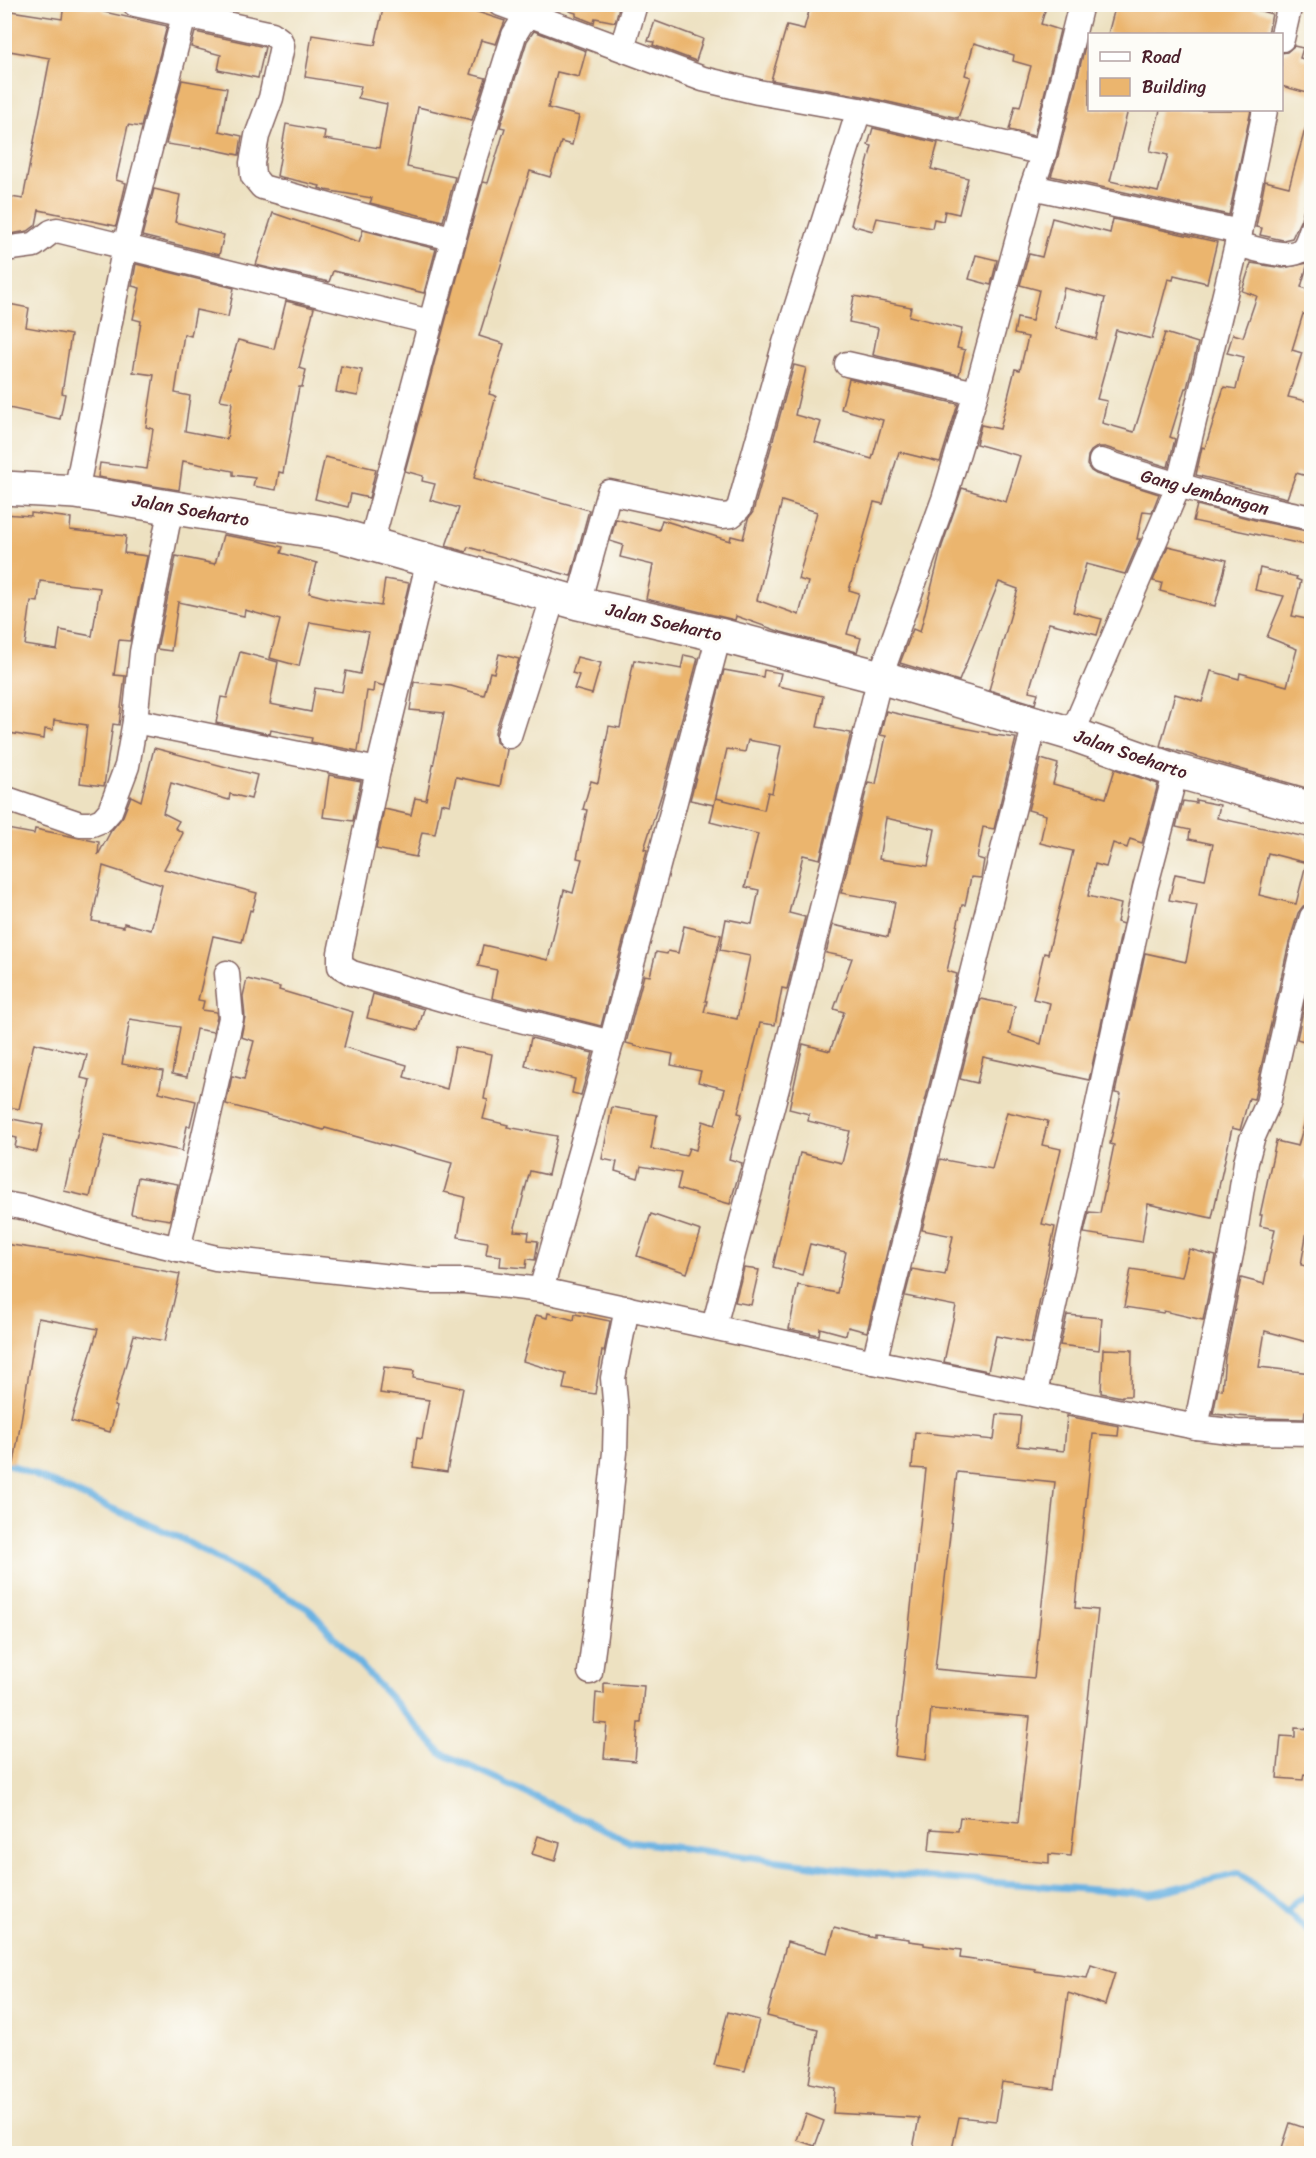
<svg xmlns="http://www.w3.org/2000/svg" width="1316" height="2158" viewBox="0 0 1316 2158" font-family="Sriracha,sans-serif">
	<rect width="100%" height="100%" fill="#fdfcf7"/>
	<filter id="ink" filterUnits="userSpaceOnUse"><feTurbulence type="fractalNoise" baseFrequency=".0167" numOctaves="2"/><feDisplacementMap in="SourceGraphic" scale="12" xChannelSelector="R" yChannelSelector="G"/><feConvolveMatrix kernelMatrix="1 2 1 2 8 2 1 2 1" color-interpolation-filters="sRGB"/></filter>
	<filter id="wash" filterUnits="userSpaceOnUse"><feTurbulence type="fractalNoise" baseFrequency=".008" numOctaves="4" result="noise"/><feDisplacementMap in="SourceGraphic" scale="24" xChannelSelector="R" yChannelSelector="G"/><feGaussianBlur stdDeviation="1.35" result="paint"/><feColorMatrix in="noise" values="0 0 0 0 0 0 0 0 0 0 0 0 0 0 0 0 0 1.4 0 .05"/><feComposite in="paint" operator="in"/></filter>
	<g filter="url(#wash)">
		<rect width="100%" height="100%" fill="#ede1c1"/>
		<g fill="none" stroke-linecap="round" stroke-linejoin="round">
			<g stroke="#6bb2e2" stroke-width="7">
				<path d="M4 1462 180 1538 309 1609 441 1753 628 1841 880 1874 1150 1894 1239 1873 1312 1933"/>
				<path d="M1286 1912 1295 1902 1312 1894"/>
			</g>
		</g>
		<g id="blocks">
			<g fill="#ebb56e" fill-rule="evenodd">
				<path d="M64 4 104 10V12L167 26 141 127 128 125 116 180 126 183 116 226 39 210 36 225 28 231 4 235V196L23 199 50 58 4 50V10L62 19Z"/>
				<path d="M384 4H453L505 21 496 44 481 40 470 74 486 78 472 120 418 107 407 167 455 177 443 221 370 203 372 198 325 190 319 188 320 186 277 176 286 124 325 131 324 139 379 148 387 104 358 98 361 86 305 77 312 35 375 45Z"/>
				<path d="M569 4H620L615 22 595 18 594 23 576 16V13L569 11Z"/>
				<path d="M811 4H1047L1041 24 1060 30 1034 136 1009 130 1015 106 1020 107 1031 66 1013 61 1014 55 974 43 965 75 971 77 958 118 862 96 771 80 787 25 804 29Z"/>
				<path d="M1116 4H1234L1272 14 1268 34H1108Z"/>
				<path d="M655 21 703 39 696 61 653 45 654 42 648 41Z"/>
				<path d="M534 31 586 51 579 77 557 72 548 108 579 116 572 145 561 142 550 177 530 171 479 336 504 344 489 394 496 396 474 478 589 510 571 576 468 547 466 552 446 546 459 508 430 500 435 484 422 481 423 476 405 471 483 182 488 183 505 128 500 127 527 41Z"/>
				<path d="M195 32 265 47 258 78 218 70 221 55 191 47Z"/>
				<path d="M1086 42 1089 43V110H1128L1110 181 1158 192 1168 155 1150 151 1160 110H1251L1229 215 1051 176 1058 156Z"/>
				<path d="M1294 46 1303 48 1300 58 1311 61V94L1281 86V53L1287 52Z"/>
				<path d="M182 80 227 88 219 131 242 136 239 155 201 147V149L166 144Z"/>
				<path d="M1306 126H1311V182L1301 219 1292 238 1283 240 1260 235 1262 228 1256 227 1265 181 1289 187Z"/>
				<path d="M873 128 938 143 931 169 968 178 959 214 945 211 943 221 934 219 932 228 877 218 873 231 851 225 872 146 868 145Z"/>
				<path d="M154 189 180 195 175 222 224 235 219 255 142 236Z"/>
				<path d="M273 213 359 242 363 230 436 249 424 293 333 271 329 282 256 265Z"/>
				<path d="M1052 218 1110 233 1113 219 1217 242 1207 283 1174 275 1173 280 1168 279 1152 339 1116 330 1097 399 1107 401 1102 423 1134 432 1165 333 1198 343 1187 388H1185L1170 437 1175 439 1168 467 1105 447H1097L1091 451 1088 456 1087 465 1091 471 1096 474 1159 494 1152 512 1143 511 1137 539H1140L1125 574 1086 564 1073 612 1102 619 1097 635 1049 623 1029 691 1038 693 1035 704 989 690 1018 589 999 582 959 681 900 663 913 629 920 632 942 546 962 488 1006 502 1020 456 976 444 981 425 1000 429 1015 369 1020 370 1028 337 1014 334 1017 318 1032 321 1039 290 1020 285 1029 254 1042 257ZM1064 288 1105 298 1096 339 1055 328Z"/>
				<path d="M976 255 997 260 991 285 969 279Z"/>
				<path d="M1251 263 1283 268 1308 263 1301 287 1311 290V316L1303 314 1292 350 1302 353 1288 397 1311 402V457L1307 476 1296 473 1287 498 1196 475 1202 447 1205 448 1209 435 1224 387 1236 389 1244 357 1227 353 1233 334 1243 337 1257 296 1242 291Z"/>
				<path d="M136 264 234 288 228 317 196 310 191 336 184 334 175 393 190 396 185 431 227 439 232 402 220 400 238 340 274 349 286 301 314 308 299 368 306 370 302 387H299L283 473 279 472 276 490 253 486 255 478 233 475V471L183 461 179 490 98 477 100 463 147 469 153 429 146 427 154 375 133 372 141 321 133 319 140 288 132 286Z"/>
				<path d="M854 296 911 307 909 316 962 329 957 348 965 350 959 375 873 355 878 328 849 322Z"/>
				<path d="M4 303 29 308 26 327 71 335 62 393 65 394 60 419 4 407Z"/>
				<path d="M794 365 806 368 795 415 821 422 815 442 872 459 883 420 841 409 849 379 958 404 940 462 899 452 883 504 874 502 849 590 859 593 847 634 861 638 857 652 781 632 736 616 735 620 646 599 653 565 620 557 623 545 610 541 616 519 659 530 662 520 730 541 731 536 743 539 748 519 753 512ZM782 501 817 512 798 579 808 582 799 615 757 600Z"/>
				<path d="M341 366 362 370 358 396 336 392Z"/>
				<path d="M325 457 376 469 369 498 351 494 348 507 315 499Z"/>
				<path d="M1197 505 1255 520 1311 532V546L1193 521Z"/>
				<path d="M31 513 71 518 70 530 126 536 124 553 147 556 130 641 119 640 114 675 125 676 124 684 119 725 113 724 104 786 80 783 87 725 54 720 53 730 45 729 44 739 4 732V514L31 516ZM40 581 100 588 92 636 60 630 57 650 25 645 31 601 38 602Z"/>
				<path d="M223 535 259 541 283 547 281 553 317 563 309 593 328 598 381 606 385 579 409 583 384 686 374 683 373 692 367 691 358 751 311 742 312 738 271 730 270 734 216 723 221 697 227 698 240 652 278 662 270 704 311 712 315 688 342 692 346 671 360 674 369 632 310 622 299 666 270 658 280 620 245 610 244 616 178 602 171 651 157 649 176 556 215 564Z"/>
				<path d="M1168 546 1227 560 1215 606 1160 591 1162 583 1153 581Z"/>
				<path d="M1260 568 1297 577 1296 579 1301 581 1292 616 1306 619V617H1311L1310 789 1160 746 1175 694 1202 702 1211 671 1239 679 1240 673 1287 686 1297 649 1267 637 1284 596 1255 590Z"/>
				<path d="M499 654 519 659 495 732 496 742 507 750 500 786 456 777 450 805 441 803 435 834 422 832 416 857 376 849 384 809 411 815 415 798 426 800 444 713 410 710 414 682 451 686 484 695 490 672 494 673Z"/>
				<path d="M684 655 698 658 662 793 644 849 647 850 601 1026 492 998 497 970 478 966 483 945 548 960 564 890 573 893 582 859 577 858 587 810 583 809 591 781 598 783 609 726 620 728 634 660 681 669Z"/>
				<path d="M577 657 601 663 592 694 574 689 579 675 572 673Z"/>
				<path d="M724 670 763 677 764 670 781 673 778 686 823 696 817 727 851 733 820 859 803 855 789 913 805 917 787 989 782 988 775 1025 760 1023 738 1113 742 1114 729 1159 742 1163 730 1204 677 1189 681 1173 641 1166 638 1178 615 1171 617 1162 602 1159 612 1107 657 1115 651 1149 686 1156 689 1148 696 1150 703 1121 715 1125 725 1089 698 1082 701 1071 671 1065 673 1054 634 1046V1045L626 1043 644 975 650 976 656 952 667 954 668 951 678 953 684 926 721 935 705 1001H707L704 1012 737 1019 750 956 720 950 726 919 752 924 759 890 745 887 758 834 710 822 716 798 764 810 768 792 772 793 781 746 748 740 745 752 727 749 714 805 690 800Z"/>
				<path d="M886 711 933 722 989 733V734L1016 738 994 829 983 827 977 858 984 860 981 878 971 877 965 905H962L947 971 957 974 867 1332 848 1327 846 1335 820 1328 819 1335 789 1329 798 1285 837 1293 846 1252 810 1244 802 1275 773 1267 800 1153 842 1163 850 1131 808 1121 809 1114 789 1109 803 1044 830 1051 844 1012 834 1009 852 958 826 953 833 925 888 937 895 902 841 893 868 783 876 784 886 736 880 735ZM886 818 935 829 928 866 879 859Z"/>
				<path d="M154 748 257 775 251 799 230 794 229 800 171 783 163 813 179 821 175 828 183 833 164 869 257 893 252 911 250 910 242 942 213 936 198 1000 204 1001 202 1010 216 1012 217 1017 213 1032 196 1029 187 1077 172 1074 180 1027 130 1019 122 1064 163 1071 159 1092 196 1101 190 1126H187L182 1151 105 1135 90 1197 64 1191 90 1080 81 1078 87 1055 34 1043 19 1109 4 1106V842L7 829 34 834 35 829 99 842 98 855 111 831 123 816 131 796 141 801ZM103 866 162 885 151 930 124 923V927L92 921Z"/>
				<path d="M1041 759 1058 764 1053 784 1106 798 1115 769 1158 784 1142 843 1130 839 1127 848 1113 843 1106 867 1095 864 1088 896 1121 904 1117 922 1123 924 1089 1080 983 1057 977 1083 960 1079 980 999 1015 1006 1009 1034 1041 1044 1050 1003 1033 999 1044 953 1048 954 1073 851 1040 843 1046 815 1028 810Z"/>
				<path d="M329 775 361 781 353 821 323 817Z"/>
				<path d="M1196 800 1220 805 1217 818 1306 837 1305 840 1311 842V864L1268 853 1259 895 1296 904 1305 868 1311 869V903L1303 906 1298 913 1289 943 1254 1099 1249 1098 1240 1130 1232 1128 1212 1218 1148 1204 1142 1242 1084 1233 1089 1212 1100 1213 1114 1145 1110 1144 1121 1094 1115 1093 1145 953 1186 962 1197 905 1169 900 1175 874 1205 880 1213 844 1189 839 1190 830 1176 827 1183 801 1196 803Z"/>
				<path d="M1311 973V1043L1297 1039Z"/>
				<path d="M247 979 280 987 279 990 353 1012 344 1047 407 1065 404 1077 447 1089 455 1047 492 1054 484 1099 488 1100 483 1119 508 1125 507 1127 557 1136 548 1175 530 1171 514 1231 529 1232 528 1240 538 1241 535 1260 527 1259 526 1268 500 1266 501 1256 486 1254 488 1242 458 1237 465 1197 444 1192 452 1163 325 1128 324 1130 226 1104 232 1076 244 1079 254 1041 241 1037 245 1017 243 996Z"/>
				<path d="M373 994 424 1009 418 1030 367 1018Z"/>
				<path d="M531 1038 593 1053 581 1095 572 1093 575 1079 525 1066Z"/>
				<path d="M1007 1112 1048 1121 1042 1145 1061 1149 1042 1224 1055 1227 1031 1343 996 1336 988 1371 944 1362 956 1306 905 1296 912 1269 945 1275 953 1236 922 1230 940 1159 992 1169Z"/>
				<path d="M1307 1114H1311V1157L1306 1180 1311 1181V1208L1301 1265 1311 1267V1343L1265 1331 1259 1367 1311 1373V1412L1305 1411 1304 1419 1262 1418 1213 1414 1218 1389 1222 1390 1225 1357 1241 1278 1264 1284 1275 1229 1260 1226 1262 1215H1260L1276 1141 1298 1146Z"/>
				<path d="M7 1118 43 1125 37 1152 15 1147 17 1138 4 1135Z"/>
				<path d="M138 1177 178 1184 170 1220 131 1214Z"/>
				<path d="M651 1214 701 1231 687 1273 637 1256Z"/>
				<path d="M4 1244 80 1255 180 1274 165 1341 134 1335 114 1406 117 1407 110 1432 71 1421 98 1329 38 1318 14 1463 4 1462Z"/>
				<path d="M1189 1249 1216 1256 1203 1320 1164 1311 1163 1313 1124 1307 1131 1269 1182 1277Z"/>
				<path d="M744 1268 759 1270 751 1305 735 1302Z"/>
				<path d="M548 1313 574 1320 575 1314 610 1321 604 1352 602 1351 595 1394 563 1389 566 1374 523 1361 536 1315 547 1318Z"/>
				<path d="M1067 1315 1102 1318 1099 1350 1060 1345Z"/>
				<path d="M1103 1349 1132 1350 1131 1396H1122V1397L1101 1393Z"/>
				<path d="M384 1367 414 1371 413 1378 463 1388 447 1472 413 1467 417 1438 422 1439 429 1400 380 1393Z"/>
				<path d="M997 1414 1021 1416 1018 1446 1064 1451 1067 1416 1119 1426 1118 1436 1093 1434 1075 1608 1098 1610 1071 1856 1049 1854V1863L929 1851 931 1829 958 1831 960 1817 1018 1823 1030 1717 931 1709 926 1760 895 1756 926 1469 912 1468 915 1432 994 1440ZM957 1472 1055 1482 1034 1678 935 1669Z"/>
				<path d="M604 1683 644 1686 641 1723H638L635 1761 604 1758 607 1724 594 1723 596 1693 604 1694Z"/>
				<path d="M1295 1728 1311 1729V1775L1304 1774 1303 1780 1277 1778 1281 1736 1295 1737Z"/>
				<path d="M538 1836 560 1843 555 1861 532 1854Z"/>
				<path d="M834 1928 874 1938V1935L909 1939V1941L924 1943V1945L961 1950 960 1958 1035 1969V1971L1087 1978 1091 1965 1115 1973 1105 2005 1068 1993 1055 2089 1002 2082 996 2121 959 2117 951 2154H912L919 2118 833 2113 835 2088 809 2083 818 2029 767 2016 787 1942 827 1953Z"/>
				<path d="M728 2012 759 2020 745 2071 714 2065Z"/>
				<path d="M806 2114 824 2121 815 2146 797 2140Z"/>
				<path d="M1290 2123 1311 2130V2154H1280Z"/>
			</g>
		</g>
	</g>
	<g filter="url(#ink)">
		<use href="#blocks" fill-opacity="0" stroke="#836360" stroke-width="1.5"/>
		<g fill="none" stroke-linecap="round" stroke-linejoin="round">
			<g stroke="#836360" stroke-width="27">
				<g id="street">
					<path d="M135 4 272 34 280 40 282 46 271 98 257 136 252 163 253 176 262 187 404 227 453 238"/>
					<path d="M501 4 703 79 758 92 859 110 1044 153"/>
					<path d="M1282 39 1290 4"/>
					<path d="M622 48 635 4"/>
					<path d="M1032 187 1240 232"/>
					<path d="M1237 244C1253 248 1294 263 1305 246 1308 241 1310 234 1312 228"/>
					<path d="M4 249 34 245 51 232 57 230 430 322"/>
					<path d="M847 364 976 393"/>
					<path d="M1101 461C1171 484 1239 504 1312 518"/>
					<path d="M76 492 125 246 187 4"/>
					<path d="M371 544 473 166 514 35 522 22 533 15"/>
					<path d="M429 560 378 770 340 953V966L352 973 473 1008 611 1043"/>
					<path d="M578 603 609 492 722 516 732 515 739 508 785 343 859 110"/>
					<path d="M135 721 378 770"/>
					<path d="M1072 734 1178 487 1240 232 1265 110"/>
					<path d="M509 736 554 595"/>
					<path d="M4 798 80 824H92L102 820 110 811 127 766 135 721 142 652 171 507"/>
					<path d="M4 1204 27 1208 112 1233 216 1258 428 1281H465L541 1290 874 1362 1196 1427 1237 1432 1312 1433"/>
					<path d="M178 1249 231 1018 227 973"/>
					<path d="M541 1290 611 1043 719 635"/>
					<path d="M714 1326 777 1088 880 677 944 499 976 393 1032 187 1044 153 1081 4"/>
					<path d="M874 1362 1035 723"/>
					<path d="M1035 1393 1145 888 1176 771"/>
					<path d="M1196 1427 1233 1244 1246 1162 1252 1139 1268 1103 1303 946 1312 917"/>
					<path d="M590 1672 600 1597 615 1452 616 1412 613 1378 627 1308"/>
				</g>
			</g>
			<g stroke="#836360" stroke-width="36">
				<path id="secondary" d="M4 488 76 492 335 534 578 603 719 635 880 677 1072 734 1176 771 1312 809"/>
			</g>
			<use href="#street" stroke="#fff" stroke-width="24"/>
			<use href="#secondary" stroke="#fff" stroke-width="33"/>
		</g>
	</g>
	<g text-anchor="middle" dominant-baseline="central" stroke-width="6" stroke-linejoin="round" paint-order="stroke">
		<g font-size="18" fill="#4a1f2b" stroke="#fdfcf7">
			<text transform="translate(1205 492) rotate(15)">Gang Jembangan</text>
			<text transform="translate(191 510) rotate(10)">Jalan Soeharto</text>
			<text transform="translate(664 622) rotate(13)">Jalan Soeharto</text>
			<text transform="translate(1131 754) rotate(19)">Jalan Soeharto</text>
		</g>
	</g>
	<rect width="1316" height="2158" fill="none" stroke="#fdfcf7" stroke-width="24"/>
	<rect x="1088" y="33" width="195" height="78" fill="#fdfcf7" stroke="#b5a4a5" stroke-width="1.5"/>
	<rect x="1100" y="52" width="30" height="9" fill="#ffffff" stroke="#b5a4a5" stroke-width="1.5"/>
	<text x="1142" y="63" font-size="18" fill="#4a1f2b">Road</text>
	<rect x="1100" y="78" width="30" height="18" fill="#ebb56e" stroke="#b5a4a5" stroke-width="1.5"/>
	<text x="1142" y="93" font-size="18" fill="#4a1f2b">Building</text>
</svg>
